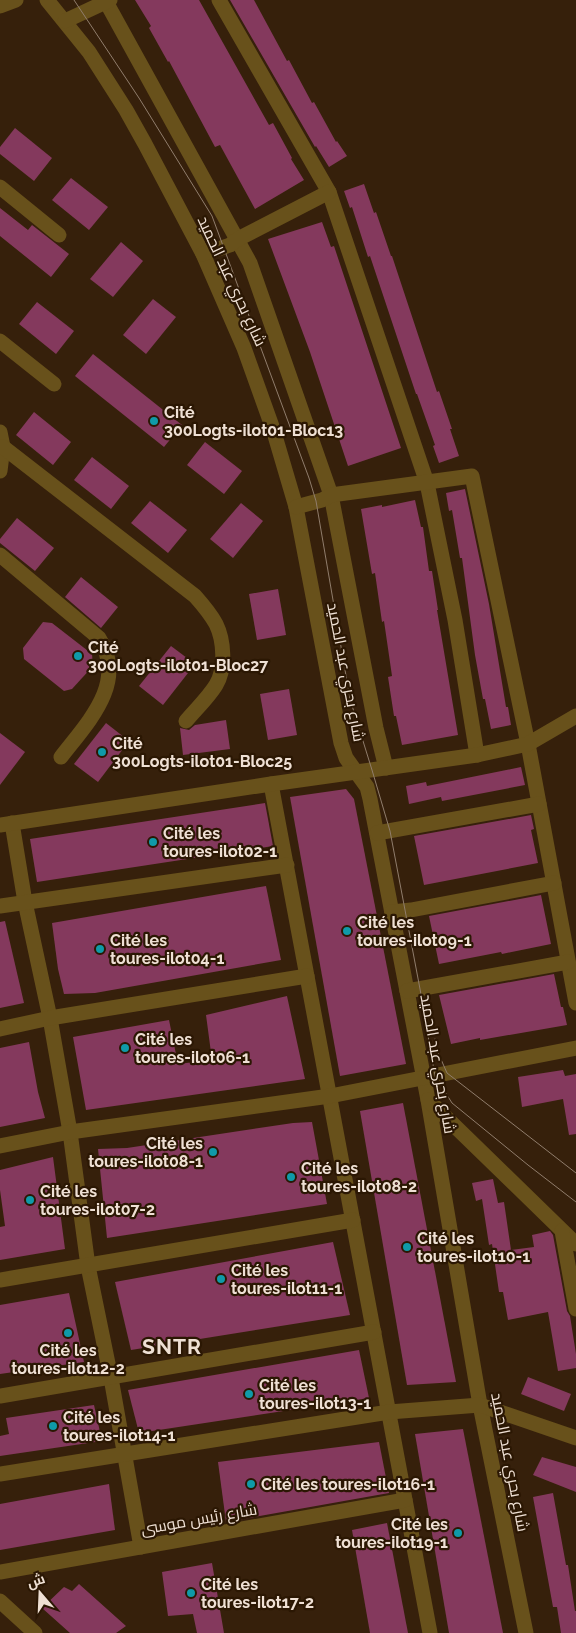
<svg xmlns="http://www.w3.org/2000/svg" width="576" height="1633" viewBox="0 0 576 1633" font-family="Raleway,Cairo,sans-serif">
	<rect width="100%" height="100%" fill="#36200b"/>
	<g fill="#84395d">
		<path d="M135 0H199L269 125 273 123 292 158 291 159 304 180 255 209 220 145 215 147 169 61 168 62 149 28 151 26Z"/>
		<path d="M230 0H254L287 61 289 60 312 103 314 102 336 142 337 141 347 156 329 167 316 146 315 147Z"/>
		<path d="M15 128 52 158 34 181 0 154V147Z"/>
		<path d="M71 178 108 207 89 230 52 200Z"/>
		<path d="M364 184 374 213 376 212 391 256H392L437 392 439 391 452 429H450L459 456 439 463 433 446 435 445 417 394H416L370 256 368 257 352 207 350 208 344 191Z"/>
		<path d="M0 208 28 230 32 225 69 254 51 277 0 236Z"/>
		<path d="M322 222 331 247 334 246 401 448 348 466 310 352 268 239Z"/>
		<path d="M121 242 143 261 113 297 90 279Z"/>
		<path d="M153 299 176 317 146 354 123 335Z"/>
		<path d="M37 302 74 331 56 354 19 324Z"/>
		<path d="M93 354 182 425 164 447 75 376Z"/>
		<path d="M34 412 71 442 53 465 16 435Z"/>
		<path d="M205 442 242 471 224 494 187 465Z"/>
		<path d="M92 457 129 486 111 509 74 480Z"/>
		<path d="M465 489 489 604 506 707H508L511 725 491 729 485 699H483L475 655 462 558H460L452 510 449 511 446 493Z"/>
		<path d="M415 500 421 527H423L429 571H432L438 610H437L458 735 402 745 396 716H394L388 677 392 676 384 621 382 622 375 573 372 574 361 509 382 505V507Z"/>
		<path d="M150 501 187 530 168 553 131 523Z"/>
		<path d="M241 503 263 521 233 558 210 539Z"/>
		<path d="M17 518 54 548 35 571 0 543V539Z"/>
		<path d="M81 577 118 607 101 628 65 597Z"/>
		<path d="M278 589 286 635 257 640 249 594Z"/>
		<path d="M43 622 52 623 92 654 93 666 72 689 64 691 24 659 23 648Z"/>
		<path d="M171 646 195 664 163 705 139 686Z"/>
		<path d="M289 689 297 735 268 740 260 694Z"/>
		<path d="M226 720 230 749 183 755 180 728 189 730 195 725Z"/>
		<path d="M106 723 129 741 98 782 74 764Z"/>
		<path d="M0 733 25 752 0 785Z"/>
		<path d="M521 767 525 785 442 801 441 797 409 804 406 786 426 782 427 786Z"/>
		<path d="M346 789 354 799 406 1064 340 1076 290 797Z"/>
		<path d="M265 803 273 846 37 882 30 839Z"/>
		<path d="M531 815 534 829 531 830 538 863 424 885 414 836Z"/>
		<path d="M266 886 281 960 95 993 64 994 58 969 52 923Z"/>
		<path d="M541 895 551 944 502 954 501 952 439 964 429 916Z"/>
		<path d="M5 921 24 1003 0 1008V922Z"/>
		<path d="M554 974 561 1007H563L567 1025 480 1040V1038L451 1044 439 995Z"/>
		<path d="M287 996 305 1079 86 1110 73 1037 169 1020 178 1064 212 1060 206 1015Z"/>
		<path d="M29 1042 38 1092 45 1118 0 1127V1048Z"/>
		<path d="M563 1070 565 1076 576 1074V1134L569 1135 563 1099 522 1107 518 1077Z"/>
		<path d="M403 1103 456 1382 407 1385 360 1111Z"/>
		<path d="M312 1122 327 1204 107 1238 98 1149 127 1148 293 1123Z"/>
		<path d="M53 1157 65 1249 0 1260V1227L5 1226 0 1190V1170Z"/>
		<path d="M493 1179 498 1203 504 1202 511 1250 534 1247 532 1235 550 1231 553 1235 567 1311 570 1316 576 1354V1368L558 1371 548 1312 508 1320 503 1292H499L492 1244 489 1245 482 1199 476 1201 472 1183Z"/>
		<path d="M333 1242 350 1315 131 1350 115 1282Z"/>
		<path d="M69 1293 84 1362 0 1374V1305Z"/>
		<path d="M359 1350 369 1398 139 1433 128 1390Z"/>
		<path d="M528 1377 571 1394 564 1411 521 1394Z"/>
		<path d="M94 1405 102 1441 0 1456V1436L9 1434 6 1418Z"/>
		<path d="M463 1429 503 1633H449L415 1434Z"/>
		<path d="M379 1442 389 1493 226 1522 218 1462Z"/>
		<path d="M542 1457 576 1467V1492L533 1475Z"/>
		<path d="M109 1484 115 1530 0 1550V1504Z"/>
		<path d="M553 1493 566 1565H568L575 1611H576V1633H561L557 1607H553L533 1497Z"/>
		<path d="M387 1523 408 1633H370L352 1530Z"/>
		<path d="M212 1563 224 1633H197L193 1614 168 1616 162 1572Z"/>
		<path d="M79 1584 126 1626 116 1633H70L42 1608 64 1587 72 1591Z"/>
	</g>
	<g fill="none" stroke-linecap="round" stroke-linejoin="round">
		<g stroke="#68511b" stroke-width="15">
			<path d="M47 0 89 52 126 110 145 144 203 254 244 348 273 429 296 507 341 743 346 758 367 787 370 799 428 1100 480 1405 526 1633"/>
			<path d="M105 0 250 263 331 495 376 728 386 768"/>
			<path d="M219 0 329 192 427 483 455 620 477 755"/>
			<path d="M0 6 16 0"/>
			<path d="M65 21 110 0"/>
			<path d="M0 187 59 235"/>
			<path d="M203 254 230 245 238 239 329 192"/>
			<path d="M0 341 54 384"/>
			<path d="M0 432 3 447 0 471"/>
			<path d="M3 447 195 596C203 605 210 613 216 624 224 640 226 669 216 685 208 698 196 709 186 721"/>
			<path d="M296 507 322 500 331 495 472 476 528 744 576 1003"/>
			<path d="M0 555 99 638C128 683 87 723 61 757"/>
			<path d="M271 784 430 1633"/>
			<path d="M12 823 25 902 50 1018 70 1132 88 1266 111 1378 141 1547"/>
			<path d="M0 825 271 784 477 755 528 744 576 716"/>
			<path d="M377 833 539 804"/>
			<path d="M0 906 287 865"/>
			<path d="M392 912 411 910 554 883"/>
			<path d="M407 991 568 962"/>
			<path d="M0 1029 50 1018 307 976"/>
			<path d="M428 1100 576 1244"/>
			<path d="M0 1146 70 1132 330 1096 576 1048"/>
			<path d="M562 1231 576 1309"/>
			<path d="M0 1280 353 1220"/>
			<path d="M0 1396 374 1332"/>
			<path d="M0 1474 389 1412 480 1405 576 1438"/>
			<path d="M0 1572 405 1500"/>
			<path d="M0 1601 35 1633"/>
		</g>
		<g stroke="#907d6c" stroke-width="1">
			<path d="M74 0 139 98 212 216 309 478 316 501 350 699 372 770 390 831 420 989 435 1076 452 1103 528 1165 576 1202"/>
			<path d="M435 1039 436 1048 447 1073 576 1173"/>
		</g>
	</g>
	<g fill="#0f9aa8" stroke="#2b1703" stroke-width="2">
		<circle cx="154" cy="421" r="5"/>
		<circle cx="78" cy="656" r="5"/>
		<circle cx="102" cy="752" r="5"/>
		<circle cx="153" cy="842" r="5"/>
		<circle cx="347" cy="931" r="5"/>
		<circle cx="100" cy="949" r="5"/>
		<circle cx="125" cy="1048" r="5"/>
		<circle cx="213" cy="1152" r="5"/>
		<circle cx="291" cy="1177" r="5"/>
		<circle cx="30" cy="1200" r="5"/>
		<circle cx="407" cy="1247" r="5"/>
		<circle cx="221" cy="1279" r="5"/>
		<circle cx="68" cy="1333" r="5"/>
		<circle cx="249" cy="1394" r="5"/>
		<circle cx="53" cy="1426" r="5"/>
		<circle cx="251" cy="1484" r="5"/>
		<circle cx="458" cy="1533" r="5"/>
		<circle cx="191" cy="1593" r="5"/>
	</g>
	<g text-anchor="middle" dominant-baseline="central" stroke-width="4.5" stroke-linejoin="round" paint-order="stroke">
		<g font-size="16" fill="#efe0d4" stroke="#2b1703">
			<text transform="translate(232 281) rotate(65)">شارع بحري عبد الحميد</text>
			<text transform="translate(346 672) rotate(79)">شارع بحري عبد الحميد</text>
			<text transform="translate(438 1064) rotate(80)">شارع بحري عبد الحميد</text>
			<text transform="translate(510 1462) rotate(79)">شارع بحري عبد الحميد</text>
			<text transform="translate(199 1519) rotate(-10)">شارع رئيس موسى</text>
		</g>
		<g font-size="16" font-weight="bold" fill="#efe0d4" stroke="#2b1703" text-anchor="start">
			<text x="164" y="412">Cité<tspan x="164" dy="18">300Logts-ilot01-Bloc13</tspan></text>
			<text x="88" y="647">Cité<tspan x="88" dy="18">300Logts-ilot01-Bloc27</tspan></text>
			<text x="112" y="743">Cité<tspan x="112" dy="18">300Logts-ilot01-Bloc25</tspan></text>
			<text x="163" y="833">Cité les<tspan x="163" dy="18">toures-ilot02-1</tspan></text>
			<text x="357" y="922">Cité les<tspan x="357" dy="18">toures-ilot09-1</tspan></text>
			<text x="110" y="940">Cité les<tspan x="110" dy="18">toures-ilot04-1</tspan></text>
			<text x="135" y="1039">Cité les<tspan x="135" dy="18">toures-ilot06-1</tspan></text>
			<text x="203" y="1143" text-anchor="end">Cité les<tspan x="203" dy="18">toures-ilot08-1</tspan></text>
			<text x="301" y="1168">Cité les<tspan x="301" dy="18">toures-ilot08-2</tspan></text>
			<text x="40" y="1191">Cité les<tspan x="40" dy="18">toures-ilot07-2</tspan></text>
			<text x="417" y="1238">Cité les<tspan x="417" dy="18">toures-ilot10-1</tspan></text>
			<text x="231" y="1270">Cité les<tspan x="231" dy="18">toures-ilot11-1</tspan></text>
			<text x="68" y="1350" text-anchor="middle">Cité les<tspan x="68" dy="18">toures-ilot12-2</tspan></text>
			<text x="259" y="1385">Cité les<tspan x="259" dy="18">toures-ilot13-1</tspan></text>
			<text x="63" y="1417">Cité les<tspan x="63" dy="18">toures-ilot14-1</tspan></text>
			<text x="261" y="1484">Cité les toures-ilot16-1</text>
			<text x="448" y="1524" text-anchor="end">Cité les<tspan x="448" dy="18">toures-ilot19-1</tspan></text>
			<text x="201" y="1584">Cité les<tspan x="201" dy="18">toures-ilot17-2</tspan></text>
		</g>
		<g font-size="21" font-weight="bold" letter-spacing="1" fill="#efe0d4" stroke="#2b1703">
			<text x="172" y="1346">SNTR</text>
		</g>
	</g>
	<g transform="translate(40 1593) rotate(341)" stroke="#2b1703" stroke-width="4" paint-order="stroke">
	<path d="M0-4L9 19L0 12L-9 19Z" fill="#efe0d4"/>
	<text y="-8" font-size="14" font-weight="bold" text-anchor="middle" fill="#efe0d4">ش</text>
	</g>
</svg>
